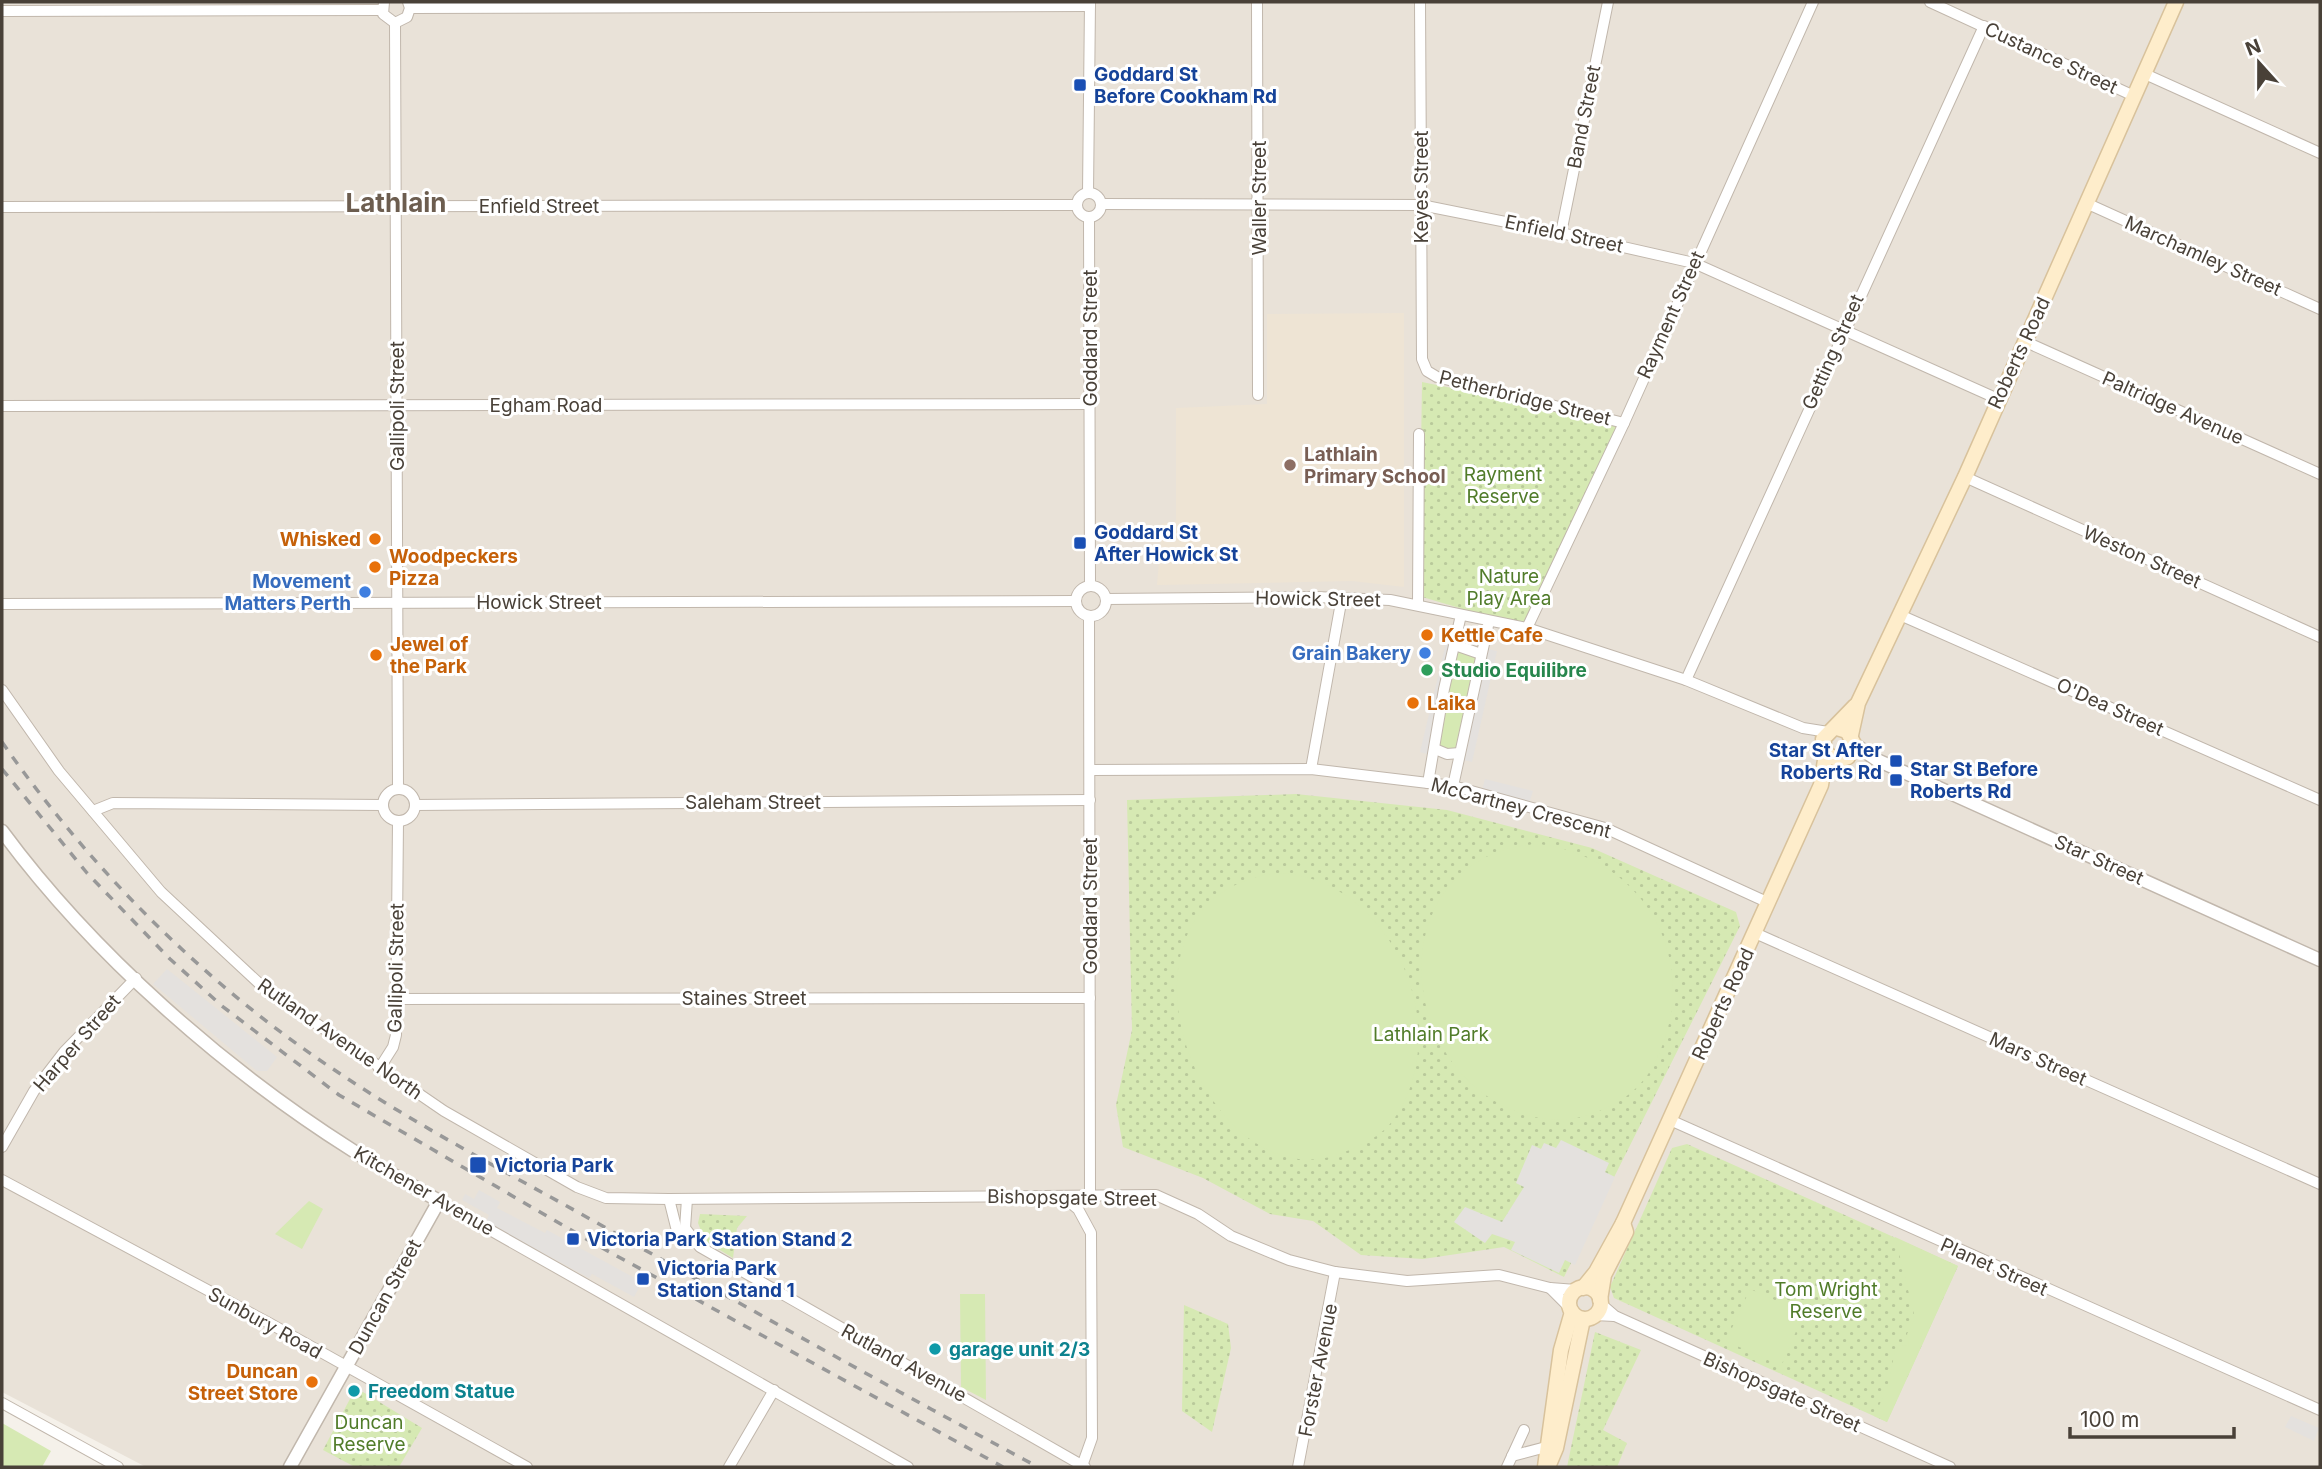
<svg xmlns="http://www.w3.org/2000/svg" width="2322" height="1469" viewBox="0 0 2322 1469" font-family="Inter,sans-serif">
	<defs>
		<pattern id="grass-dots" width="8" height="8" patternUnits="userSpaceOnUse" patternTransform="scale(1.75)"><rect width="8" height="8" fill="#d6e9b3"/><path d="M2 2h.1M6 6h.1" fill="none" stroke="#b9c99b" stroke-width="1.8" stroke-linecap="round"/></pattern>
	</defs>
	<rect width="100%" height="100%" fill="#f5f1ea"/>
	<path fill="#e9e2d8" d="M2 2H2320V1467H146L2 1392Z"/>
	<path fill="#eee4d4" d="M1404 313V587L1352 581 1157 585 1162 524 1176 521V408L1267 404V314Z"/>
	<g fill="url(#grass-dots)">
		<path d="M1422 382 1624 423 1527 628 1419 596Z"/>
		<path d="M1296 794 1447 810 1592 848 1736 912 1740 926 1564 1277 1504 1247 1423 1259 1361 1255 1313 1221 1270 1214 1203 1178 1123 1147 1116 1105 1132 1030 1127 800Z"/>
		<path d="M1687 1144 1958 1266 1887 1422 1614 1298 1610 1287 1672 1148Z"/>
		<path d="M700 1214 747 1216 737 1228 733 1258 705 1241 698 1223Z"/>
		<path d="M1184 1305 1228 1324 1231 1348 1212 1432 1182 1411Z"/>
		<path d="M1595 1332 1641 1350 1603 1430 1627 1443 1617 1467H1567Z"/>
		<path d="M363 1392 422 1428 399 1467H355L323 1450 351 1397Z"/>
	</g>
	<g fill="#d6e9b3">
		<path d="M1455 645 1481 654 1460 753 1435 749Z"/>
		<path d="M1539 844C1648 858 1705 966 1654 1064 1640 1092 1613 1108 1584 1116 1555 1125 1523 1117 1498 1103 1386 1039 1395 851 1539 844Z"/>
		<path d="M1276 873C1389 875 1458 1027 1394 1119 1381 1137 1362 1145 1342 1153 1202 1208 1087 900 1276 873Z"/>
		<path d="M309 1201 323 1209 302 1249 275 1234Z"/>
		<path d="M1895 1237 1958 1266 1887 1422 1874 1416 1887 1389 1895 1351 1899 1346 1909 1345 1907 1334 1915 1318Z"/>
		<path d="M1750 1289 1804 1313 1781 1366 1726 1341Z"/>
		<path d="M960 1294H985L986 1400 961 1387Z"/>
		<path d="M2 1423 51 1451 42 1467H2Z"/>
	</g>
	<g fill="#e4e1de">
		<path d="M1446 643 1455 645 1434 756 1420 752Z"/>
		<path d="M1483 648 1497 651 1472 762 1459 759Z"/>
		<path d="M1485 779 1533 791 1528 807 1481 794Z"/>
		<path d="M167 969 277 1057 267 1071H257L153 984Z"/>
		<path d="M1561 1140 1609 1163 1605 1172 1615 1177 1575 1265 1565 1260 1559 1273 1511 1250 1515 1242 1492 1234 1485 1243 1454 1222 1465 1207 1502 1222 1524 1187 1516 1183 1532 1145 1541 1149 1544 1143 1556 1148Z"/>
		<path d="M479 1190 500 1202 497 1208 545 1233 547 1230 642 1282 634 1297 592 1274 589 1278 486 1222 489 1215 462 1200 465 1194 474 1199Z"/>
		<path d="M2291 1416 2319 1428 2314 1441 2285 1427Z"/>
	</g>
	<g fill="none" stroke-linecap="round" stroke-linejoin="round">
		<g stroke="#c1b7ac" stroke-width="12">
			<g id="minor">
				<path d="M384 2 383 14 395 23 407 17 410 8 408 2"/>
				<path d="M1257 2 1258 395"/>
				<path d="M1420 2 1422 359 1427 371 1437 377 1624 423"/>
				<path d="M1930 2 2134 96"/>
				<path d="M410 8 1090 6"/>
				<path d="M2 11 382 10"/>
				<path d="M395 23 398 789"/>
				<path d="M2145 74 2320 153"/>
				<path d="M1088 193 1090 2"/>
				<circle cx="1089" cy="205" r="12"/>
				<path d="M2086 203 2320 309"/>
				<path d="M1101 204 1421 205 1561 233 1694 263 1998 399"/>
				<path d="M2 207 1077 205"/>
				<path d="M1089 217 1090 586"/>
				<path d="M1561 233 1608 2"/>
				<path d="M2026 342 2320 474"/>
				<path d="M2 406 1090 404"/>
				<path d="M1965 477 2320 637"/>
				<circle cx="1091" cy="601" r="15"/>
				<path d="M1106 599 1315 597 1390 600 1527 628 1686 680 1803 728 1828 732"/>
				<path d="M2 604 1076 601"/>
				<path d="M1418 605 1419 434"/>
				<path d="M1900 615 2320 800"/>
				<path d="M1089 616 1090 1196"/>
				<path d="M1527 628 1624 423 1813 2"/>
				<path d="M1455 645 1481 654"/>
				<path d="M1686 680 1984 26"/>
				<path d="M2 690 59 771 161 892 263 987 444 1111 577 1187 606 1198 669 1199 1156 1195 1198 1214 1231 1236 1289 1260 1335 1272 1407 1281 1499 1275 1550 1288 1576 1290"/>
				<path d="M1435 749 1447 754 1460 753"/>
				<path d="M1311 769 1342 597"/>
				<path d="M1090 770 1311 769 1453 786 1605 828 1769 903"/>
				<path d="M1428 783 1444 689 1461 615"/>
				<path d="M1453 786 1489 621"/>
				<circle cx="399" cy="805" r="16"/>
				<path d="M415 805 1090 800"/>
				<path d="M93 811 113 803 383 805"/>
				<path d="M1755 933 2320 1184"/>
				<path d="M397 999 1090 998"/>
				<path d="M379 1069 393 1047 396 1035 398 821"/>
				<path d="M1670 1120 2320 1410"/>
				<path d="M2 1147 34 1091 64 1052 136 978"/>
				<path d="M2 1180 269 1323 527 1467"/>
				<path d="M1062 1196 1078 1209 1091 1233 1092 1438 1082 1466"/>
				<path d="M669 1199 676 1227 685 1240"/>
				<path d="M687 1199 685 1228 700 1247 1085 1467"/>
				<path d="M439 1201 908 1467"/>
				<path d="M1550 1288 1569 1307"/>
				<path d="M1600 1303 1615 1316 1950 1467"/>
				<path d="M1595 1315 1614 1316"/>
				<path d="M2 1403 118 1467"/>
				<path d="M1512 1456 1546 1447"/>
				<path d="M729 1467 774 1390"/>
				<path d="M1298 1467 1335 1272"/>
				<path d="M1507 1467 1524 1430"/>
			</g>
		</g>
		<g stroke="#c1b7ac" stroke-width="15">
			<g id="tertiary">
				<path d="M1854 744 1877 760 2320 960"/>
				<path d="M2 831C92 953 224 1069 352 1150 380 1168 410 1184 439 1201L290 1467"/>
			</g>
		</g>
		<g stroke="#d8c29c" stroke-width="17">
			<g id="secondary">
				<path d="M1837 728 1847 731 1854 744 1848 757 1839 760 1826 754 1823 739 1855 706"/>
				<path d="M1851 735 1858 703 1965 477 2176 2"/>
				<circle cx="1585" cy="1303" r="16"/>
				<path d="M1583 1288 1596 1272 1623 1223 1821 785 1826 754"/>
				<path d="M1600 1300 1604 1275 1626 1232 1623 1223"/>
				<path d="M1545 1467 1561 1350 1572 1312"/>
				<path d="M1548 1467 1556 1448 1583 1319"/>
			</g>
		</g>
		<use href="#minor" stroke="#fff" stroke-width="10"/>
		<use href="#tertiary" stroke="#fff" stroke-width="12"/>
		<use href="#secondary" stroke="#feedcb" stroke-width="14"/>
		<g stroke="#989898" stroke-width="3.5" stroke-dasharray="9 9" stroke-linecap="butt">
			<path d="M2 742C91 870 208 987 339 1073 424 1130 516 1177 606 1228 749 1309 893 1389 1038 1467"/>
			<path d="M2 769 87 873 170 959 222 1006 339 1095 595 1244 1003 1467"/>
		</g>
	</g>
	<g fill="#1a4fb4" stroke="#fff" stroke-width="2.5">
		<rect x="1073" y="78" width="14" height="14" rx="3.5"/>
		<rect x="1073" y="536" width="14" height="14" rx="3.5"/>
		<rect x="1889" y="754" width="14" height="14" rx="3.5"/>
		<rect x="1889" y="773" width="14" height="14" rx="3.5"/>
		<rect x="469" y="1156" width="18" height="18" rx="3.5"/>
		<rect x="566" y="1232" width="14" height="14" rx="3.5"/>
		<rect x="636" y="1272" width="14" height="14" rx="3.5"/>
	</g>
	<circle fill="#8d6e63" stroke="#fff" stroke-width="2.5" cx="1290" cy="465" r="7"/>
	<g fill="#e8710a" stroke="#fff" stroke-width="2.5">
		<circle cx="375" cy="539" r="7"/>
		<circle cx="375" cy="567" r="7"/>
		<circle cx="1427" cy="635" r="7"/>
		<circle cx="376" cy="655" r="7"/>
		<circle cx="1413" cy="703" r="7"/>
		<circle cx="312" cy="1382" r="7"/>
	</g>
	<g fill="#3f7fe0" stroke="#fff" stroke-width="2.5">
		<circle cx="365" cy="592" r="7"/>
		<circle cx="1425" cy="653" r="7"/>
	</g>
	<circle fill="#2e9e5b" stroke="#fff" stroke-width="2.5" cx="1427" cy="670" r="7"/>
	<g fill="#0f9aa8" stroke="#fff" stroke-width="2.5">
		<circle cx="935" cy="1349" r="7"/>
		<circle cx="354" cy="1391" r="7"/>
	</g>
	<g text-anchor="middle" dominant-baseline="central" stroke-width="6" stroke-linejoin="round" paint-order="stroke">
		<g font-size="19" fill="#494138" stroke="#fff">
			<text transform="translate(2051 58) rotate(25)">Custance Street</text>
			<text transform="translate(1584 117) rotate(-79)">Band Street</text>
			<text transform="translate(1421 187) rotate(-90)">Keyes Street</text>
			<text transform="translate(1259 198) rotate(-90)">Waller Street</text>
			<text x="539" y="206">Enfield Street</text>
			<text transform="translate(1564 234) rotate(12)">Enfield Street</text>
			<text transform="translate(2203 256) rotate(24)">Marchamley Street</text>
			<text transform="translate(1671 315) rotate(-66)">Rayment Street</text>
			<text transform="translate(1090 338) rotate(-90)">Goddard Street</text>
			<text transform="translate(1833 352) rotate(-66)">Getting Street</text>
			<text transform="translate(2019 353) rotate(-65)">Roberts Road</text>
			<text transform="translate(1525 398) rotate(14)">Petherbridge Street</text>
			<text x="546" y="405">Egham Road</text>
			<text transform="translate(397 406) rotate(-90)">Gallipoli Street</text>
			<text transform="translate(2173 408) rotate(24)">Paltridge Avenue</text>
			<text transform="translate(2142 557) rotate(24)">Weston Street</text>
			<text transform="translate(1318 599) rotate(1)">Howick Street</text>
			<text x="539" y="602">Howick Street</text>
			<text transform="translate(2110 707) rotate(24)">O'Dea Street</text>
			<text x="753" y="802">Saleham Street</text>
			<text transform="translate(1521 808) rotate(15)">McCartney Crescent</text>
			<text transform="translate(2099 860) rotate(24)">Star Street</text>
			<text transform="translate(1090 906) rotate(-90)">Goddard Street</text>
			<text transform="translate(396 968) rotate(-89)">Gallipoli Street</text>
			<text x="744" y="998">Staines Street</text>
			<text transform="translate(1723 1004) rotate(-65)">Roberts Road</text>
			<text transform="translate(340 1039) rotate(35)">Rutland Avenue North</text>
			<text transform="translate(77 1043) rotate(-49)">Harper Street</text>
			<text transform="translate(2038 1059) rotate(24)">Mars Street</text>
			<text transform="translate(424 1191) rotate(30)">Kitchener Avenue</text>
			<text transform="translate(1072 1198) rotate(1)">Bishopsgate Street</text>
			<text transform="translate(1994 1267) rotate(24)">Planet Street</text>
			<text transform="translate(385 1297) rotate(-61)">Duncan Street</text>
			<text transform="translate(265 1323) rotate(29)">Sunbury Road</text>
			<text transform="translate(904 1363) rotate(29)">Rutland Avenue</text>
			<text transform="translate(1318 1370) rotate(-79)">Forster Avenue</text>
			<text transform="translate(1782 1392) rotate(24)">Bishopsgate Street</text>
		</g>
		<g font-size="19" font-weight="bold" fill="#164399" stroke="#fff" text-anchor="start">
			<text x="1094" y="74">Goddard St<tspan x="1094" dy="22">Before Cookham Rd</tspan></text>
			<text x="1094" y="532">Goddard St<tspan x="1094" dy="22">After Howick St</tspan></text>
			<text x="1882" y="750" text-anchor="end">Star St After<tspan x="1882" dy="22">Roberts Rd</tspan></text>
			<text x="1910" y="769">Star St Before<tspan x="1910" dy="22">Roberts Rd</tspan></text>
			<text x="494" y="1165">Victoria Park</text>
			<text x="587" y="1239">Victoria Park Station Stand 2</text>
			<text x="657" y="1268">Victoria Park<tspan x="657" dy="22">Station Stand 1</tspan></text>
		</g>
		<g font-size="19" font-weight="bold" fill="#785e54" stroke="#fff" text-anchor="start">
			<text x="1304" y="454">Lathlain<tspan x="1304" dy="22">Primary School</tspan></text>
		</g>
		<g font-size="19" fill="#517c2a" stroke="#fff">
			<text x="1503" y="474">Rayment<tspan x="1503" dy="22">Reserve</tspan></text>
			<text x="1509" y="576">Nature<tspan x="1509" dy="22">Play Area</tspan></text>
			<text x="1431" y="1034">Lathlain Park</text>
			<text x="1826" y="1289">Tom Wright<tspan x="1826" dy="22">Reserve</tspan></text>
			<text x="369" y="1422">Duncan<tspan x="369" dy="22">Reserve</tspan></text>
		</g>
		<g font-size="19" font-weight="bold" fill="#c56008" stroke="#fff" text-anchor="start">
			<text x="361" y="539" text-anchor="end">Whisked</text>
			<text x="389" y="556">Woodpeckers<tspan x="389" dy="22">Pizza</tspan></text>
			<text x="1441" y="635">Kettle Cafe</text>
			<text x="390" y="644">Jewel of<tspan x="390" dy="22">the Park</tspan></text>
			<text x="1427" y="703">Laika</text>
			<text x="298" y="1371" text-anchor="end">Duncan<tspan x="298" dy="22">Street Store</tspan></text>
		</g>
		<g font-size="19" font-weight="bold" fill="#366cbe" stroke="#fff" text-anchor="end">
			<text x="351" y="581">Movement<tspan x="351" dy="22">Matters Perth</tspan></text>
			<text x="1411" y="653">Grain Bakery</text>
		</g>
		<g font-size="19" font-weight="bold" fill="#27864d" stroke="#fff" text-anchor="start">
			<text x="1441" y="670">Studio Equilibre</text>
		</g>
		<g font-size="19" font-weight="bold" fill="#0d838f" stroke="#fff" text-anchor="start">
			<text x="949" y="1349">garage unit 2/3</text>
			<text x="368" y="1391">Freedom Statue</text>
		</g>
		<g font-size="26" font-weight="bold" fill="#6c5d4f" stroke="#fff">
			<text x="396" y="202">Lathlain</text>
		</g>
	</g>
	<rect width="2322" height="1469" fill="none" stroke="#494138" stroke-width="7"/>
	<g transform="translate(2259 63) rotate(339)" stroke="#ffffff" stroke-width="5" paint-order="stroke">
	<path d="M0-5L12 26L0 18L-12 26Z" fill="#494138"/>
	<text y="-10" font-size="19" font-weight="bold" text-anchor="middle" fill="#494138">N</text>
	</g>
	<path d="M2070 1427v10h164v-10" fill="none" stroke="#494138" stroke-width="3.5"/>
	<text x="2080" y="1427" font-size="21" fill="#494138" stroke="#ffffff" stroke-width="5" paint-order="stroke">100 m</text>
</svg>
